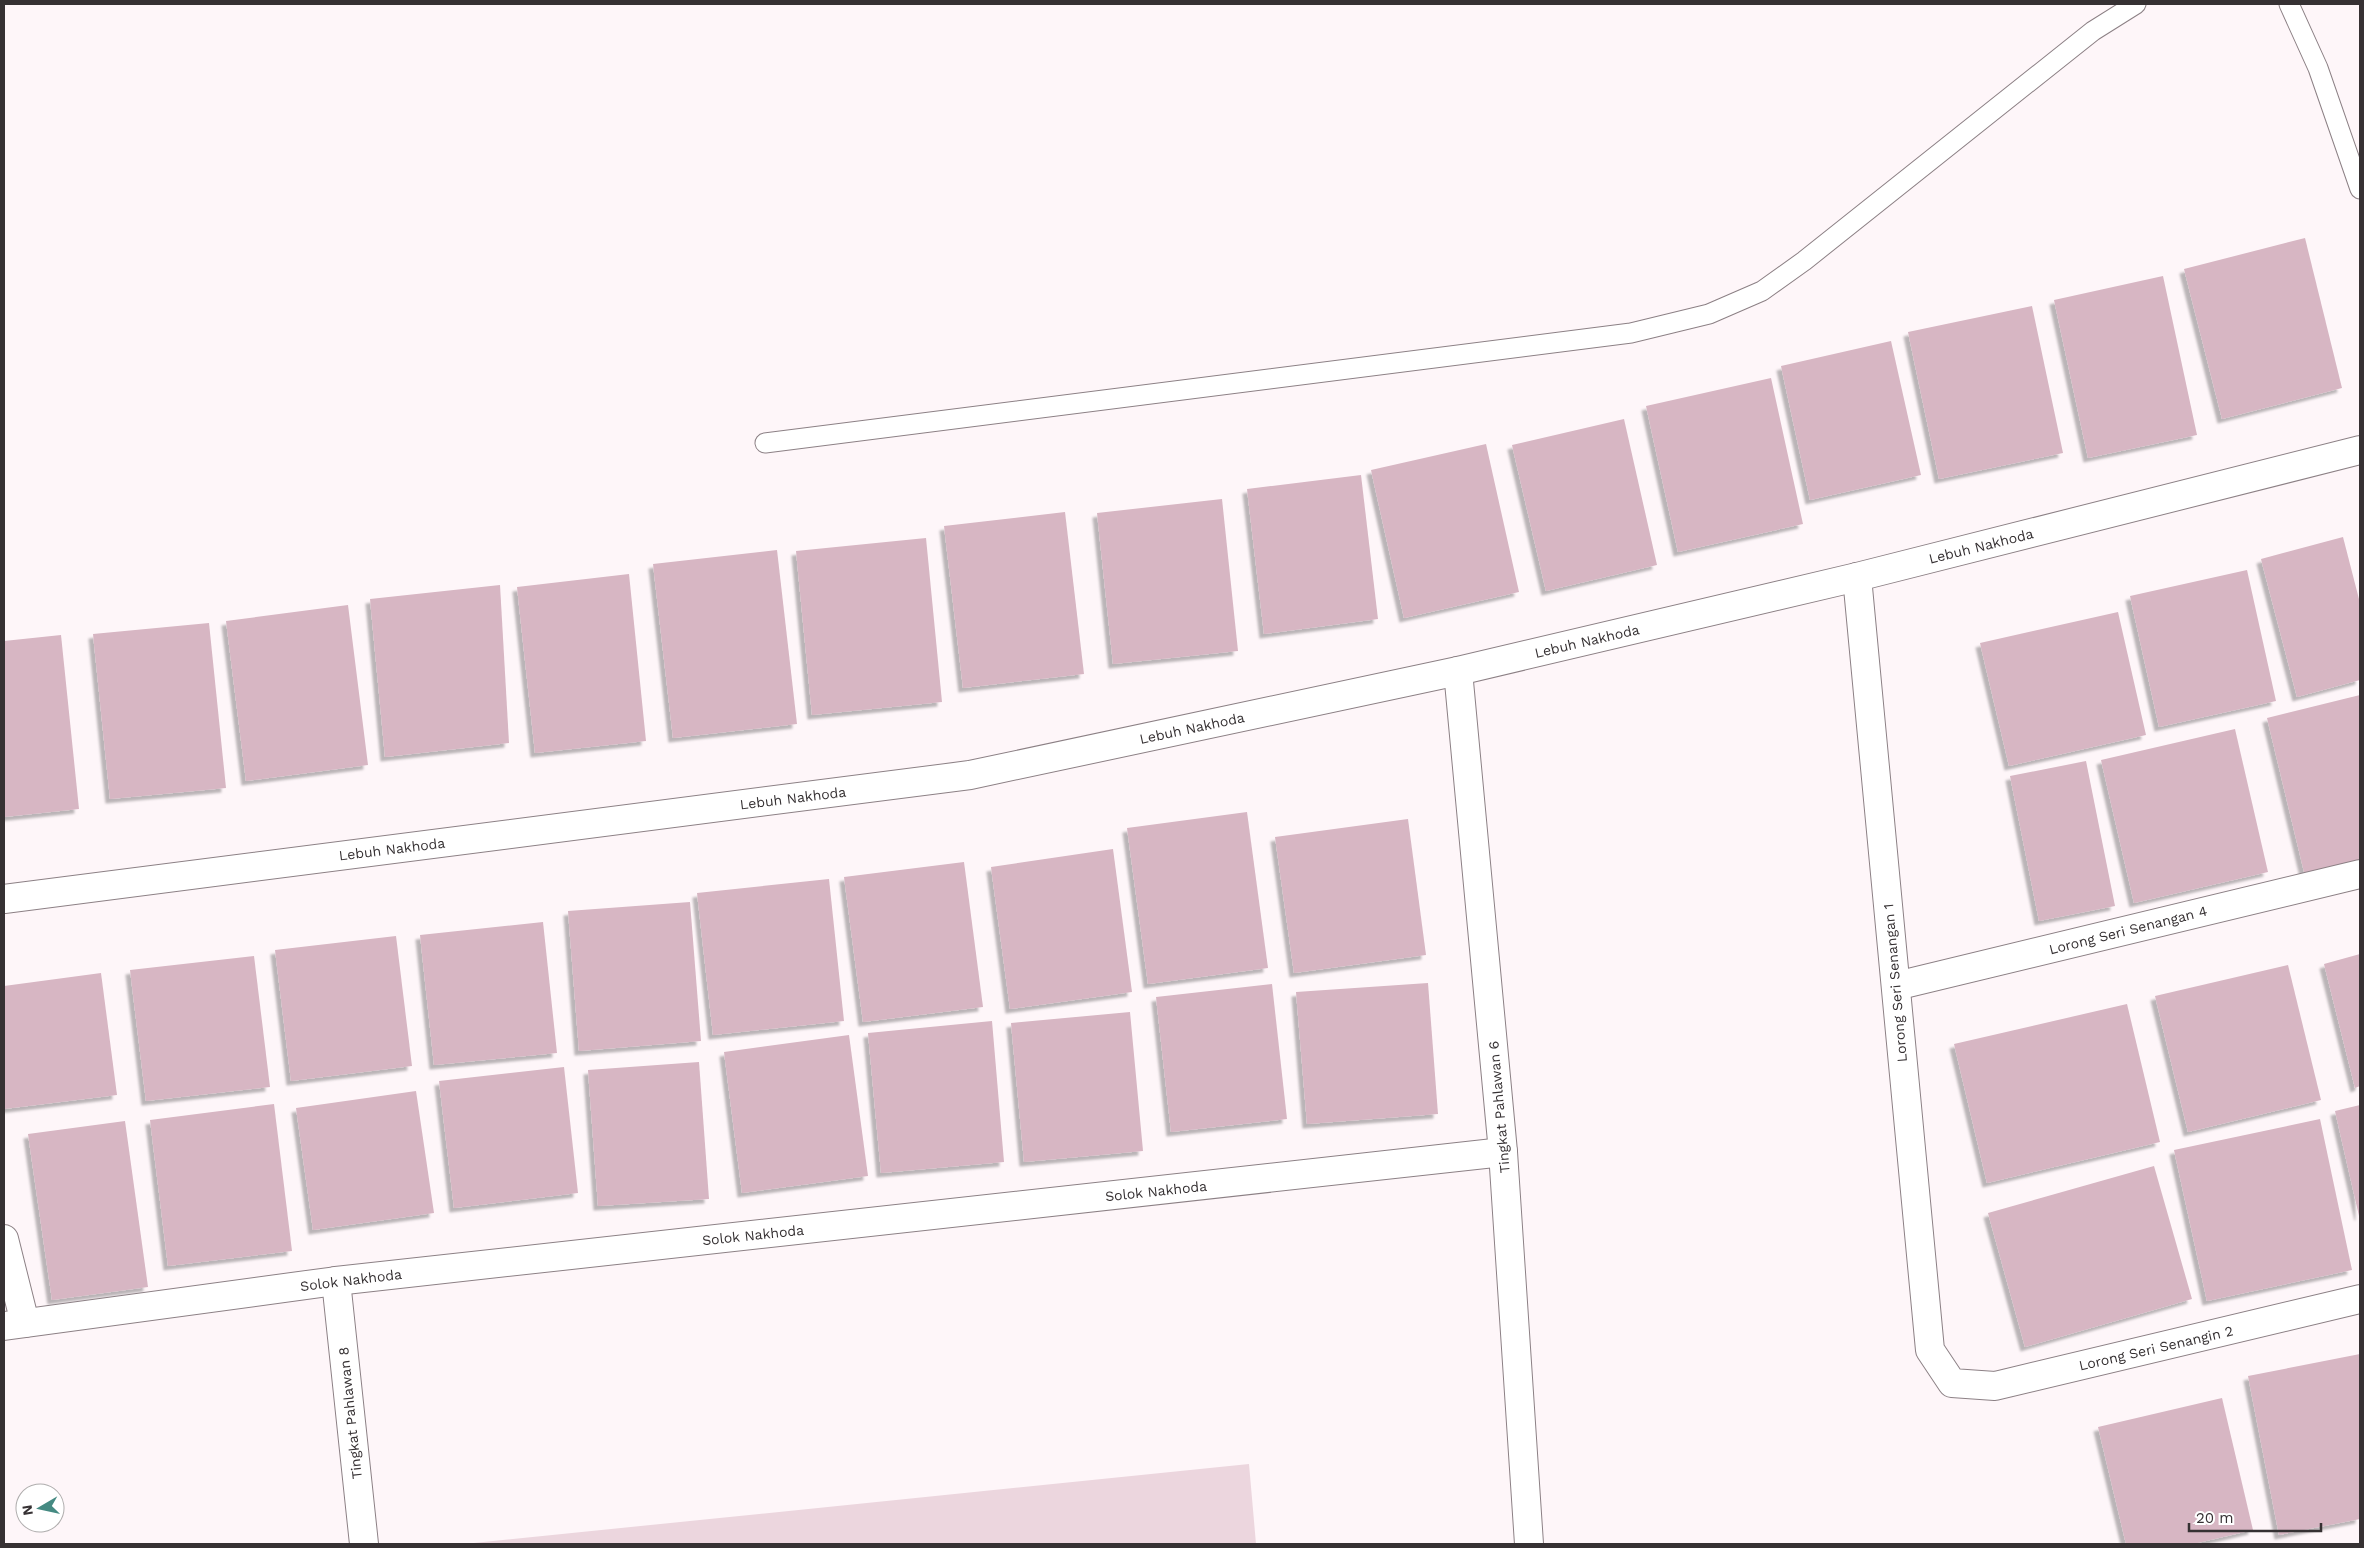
<svg xmlns="http://www.w3.org/2000/svg" width="2364" height="1548" viewBox="0 0 2364 1548" font-family="'Work Sans',sans-serif">
	<defs>
		<filter id="shadow"><feDropShadow dx="-4.5" dy="4.5" stdDeviation="1" flood-color="#0004"/></filter>
	</defs>
	<rect width="100%" height="100%" fill="#fef6f9"/>
	<path fill="#ecd6de" d="M1249 1464 1256 1544H464Z"/>
	<g fill="#d7b6c3" filter="url(#shadow)">
		<path d="M2305 238 2342 388 2222 419 2184 269Z"/>
		<path d="M2163 276 2197 435 2088 458 2054 300Z"/>
		<path d="M2032 306 2063 453 1939 479 1908 332Z"/>
		<path d="M1891 341 1921 475 1810 500 1781 366Z"/>
		<path d="M1771 378 1803 524 1678 552 1646 406Z"/>
		<path d="M1624 419 1657 565 1546 591 1512 445Z"/>
		<path d="M1486 444 1519 592 1404 618 1371 470Z"/>
		<path d="M1361 475 1378 619 1264 634 1247 489Z"/>
		<path d="M1222 499 1238 651 1113 664 1097 513Z"/>
		<path d="M1065 512 1084 674 963 688 944 526Z"/>
		<path d="M2343 537 2360 603V680L2297 697 2261 559Z"/>
		<path d="M926 538 942 702 812 715 796 551Z"/>
		<path d="M777 550 797 724 673 738 653 564Z"/>
		<path d="M2247 570 2276 701 2159 727 2130 596Z"/>
		<path d="M629 574 646 741 535 753 517 587Z"/>
		<path d="M500 585 509 743 385 757 370 599Z"/>
		<path d="M348 605 368 765 246 781 226 621Z"/>
		<path d="M2118 612 2146 735 2009 766 1980 643Z"/>
		<path d="M209 623 226 788 110 799 93 634Z"/>
		<path d="M61 635 79 809 4 817V641Z"/>
		<path d="M2360 695V862L2305 876 2267 718Z"/>
		<path d="M2235 729 2268 872 2134 903 2101 760Z"/>
		<path d="M2086 761 2115 906 2039 921 2010 776Z"/>
		<path d="M1247 812 1268 968 1148 984 1127 828Z"/>
		<path d="M1408 819 1426 955 1294 973 1275 837Z"/>
		<path d="M1113 849 1132 992 1010 1009 991 867Z"/>
		<path d="M964 862 983 1007 863 1022 844 877Z"/>
		<path d="M829 879 844 1021 713 1035 697 893Z"/>
		<path d="M690 902 701 1041 579 1051 568 911Z"/>
		<path d="M543 922 557 1053 434 1065 420 935Z"/>
		<path d="M396 936 412 1066 291 1081 275 950Z"/>
		<path d="M2360 954V1086L2355 1088 2324 964Z"/>
		<path d="M254 956 270 1087 146 1101 130 970Z"/>
		<path d="M2288 965 2321 1100 2188 1132 2155 996Z"/>
		<path d="M101 973 117 1095 4 1109V986Z"/>
		<path d="M1428 983 1438 1114 1307 1124 1296 992Z"/>
		<path d="M1272 984 1287 1119 1171 1132 1156 997Z"/>
		<path d="M2127 1004 2160 1142 1987 1183 1954 1044Z"/>
		<path d="M1130 1012 1143 1151 1024 1162 1011 1023Z"/>
		<path d="M992 1021 1004 1162 881 1173 868 1033Z"/>
		<path d="M849 1035 868 1176 742 1193 724 1052Z"/>
		<path d="M699 1062 709 1199 598 1206 588 1070Z"/>
		<path d="M564 1067 578 1193 454 1208 439 1081Z"/>
		<path d="M416 1091 434 1213 313 1230 296 1108Z"/>
		<path d="M274 1104 292 1251 168 1266 150 1120Z"/>
		<path d="M2360 1105V1216H2359L2335 1111Z"/>
		<path d="M2320 1119 2352 1270 2207 1301 2174 1150Z"/>
		<path d="M125 1121 148 1287 52 1300 28 1134Z"/>
		<path d="M2154 1166 2192 1299 2025 1347 1988 1213Z"/>
		<path d="M2360 1354V1519L2279 1535 2248 1376Z"/>
		<path d="M2222 1398 2253 1530 2193 1544H2126L2098 1427Z"/>
	</g>
	<g fill="none" stroke-linecap="round" stroke-linejoin="round">
		<g stroke="#8c8085" stroke-width="21">
			<g id="service">
				<path d="M2289 4 2318 68 2360 189"/>
				<path d="M765 443 1631 333 1709 314 1762 291 1804 261 2093 31 2136 4"/>
			</g>
		</g>
		<g stroke="#8c8085" stroke-width="30">
			<g id="minor">
				<path d="M1857 577 1930 1350 1952 1383 1995 1386 2360 1299"/>
				<path d="M1458 671 1503 1152 1529 1544"/>
				<path d="M4 899 970 775 1458 671 1857 577 2360 450"/>
				<path d="M1896 986 2360 874"/>
				<path d="M4 1239 25 1323"/>
				<path d="M336 1281 364 1544"/>
				<path d="M4 1326 336 1281 1503 1152"/>
			</g>
		</g>
		<use href="#service" stroke="#fff" stroke-width="19"/>
		<use href="#minor" stroke="#fff" stroke-width="28"/>
	</g>
	<g text-anchor="middle" dominant-baseline="central" stroke-width="4.5" stroke-linejoin="round" paint-order="stroke">
		<g font-size="14" fill="#363133" stroke="#fff">
			<text transform="translate(1981 546) rotate(-14)">Lebuh Nakhoda</text>
			<text transform="translate(1587 641) rotate(-13)">Lebuh Nakhoda</text>
			<text transform="translate(1192 728) rotate(-12)">Lebuh Nakhoda</text>
			<text transform="translate(793 798) rotate(-7)">Lebuh Nakhoda</text>
			<text transform="translate(392 849) rotate(-7)">Lebuh Nakhoda</text>
			<text transform="translate(2128 930) rotate(-14)">Lorong Seri Senangan 4</text>
			<text transform="translate(1895 983) rotate(-95)">Lorong Seri Senangan 1</text>
			<text transform="translate(1499 1107) rotate(-95)">Tingkat Pahlawan 6</text>
			<text transform="translate(1156 1191) rotate(-6)">Solok Nakhoda</text>
			<text transform="translate(753 1235) rotate(-6)">Solok Nakhoda</text>
			<text transform="translate(351 1280) rotate(-7)">Solok Nakhoda</text>
			<text transform="translate(2156 1348) rotate(-13)">Lorong Seri Senangin 2</text>
			<text transform="translate(350 1413) rotate(-96)">Tingkat Pahlawan 8</text>
		</g>
	</g>
	<rect width="2364" height="1548" fill="none" stroke="#363133" stroke-width="10"/>
	<g transform="translate(40 1508) rotate(261)"><circle r="24" fill="#ffffff" stroke="#afadad"/>
	<path d="M0-4L9 19L0 12L-9 19Z" fill="#458a82"/>
	<text y="-8" font-size="14" font-weight="bold" text-anchor="middle" fill="#363133">N</text>
	</g>
	<path d="M2189 1523v8h132v-8" fill="none" stroke="#363133" stroke-width="2.5"/>
	<text x="2196" y="1523" font-size="15" fill="#363133" stroke="#ffffff" stroke-width="4" paint-order="stroke">20 m</text>
</svg>
